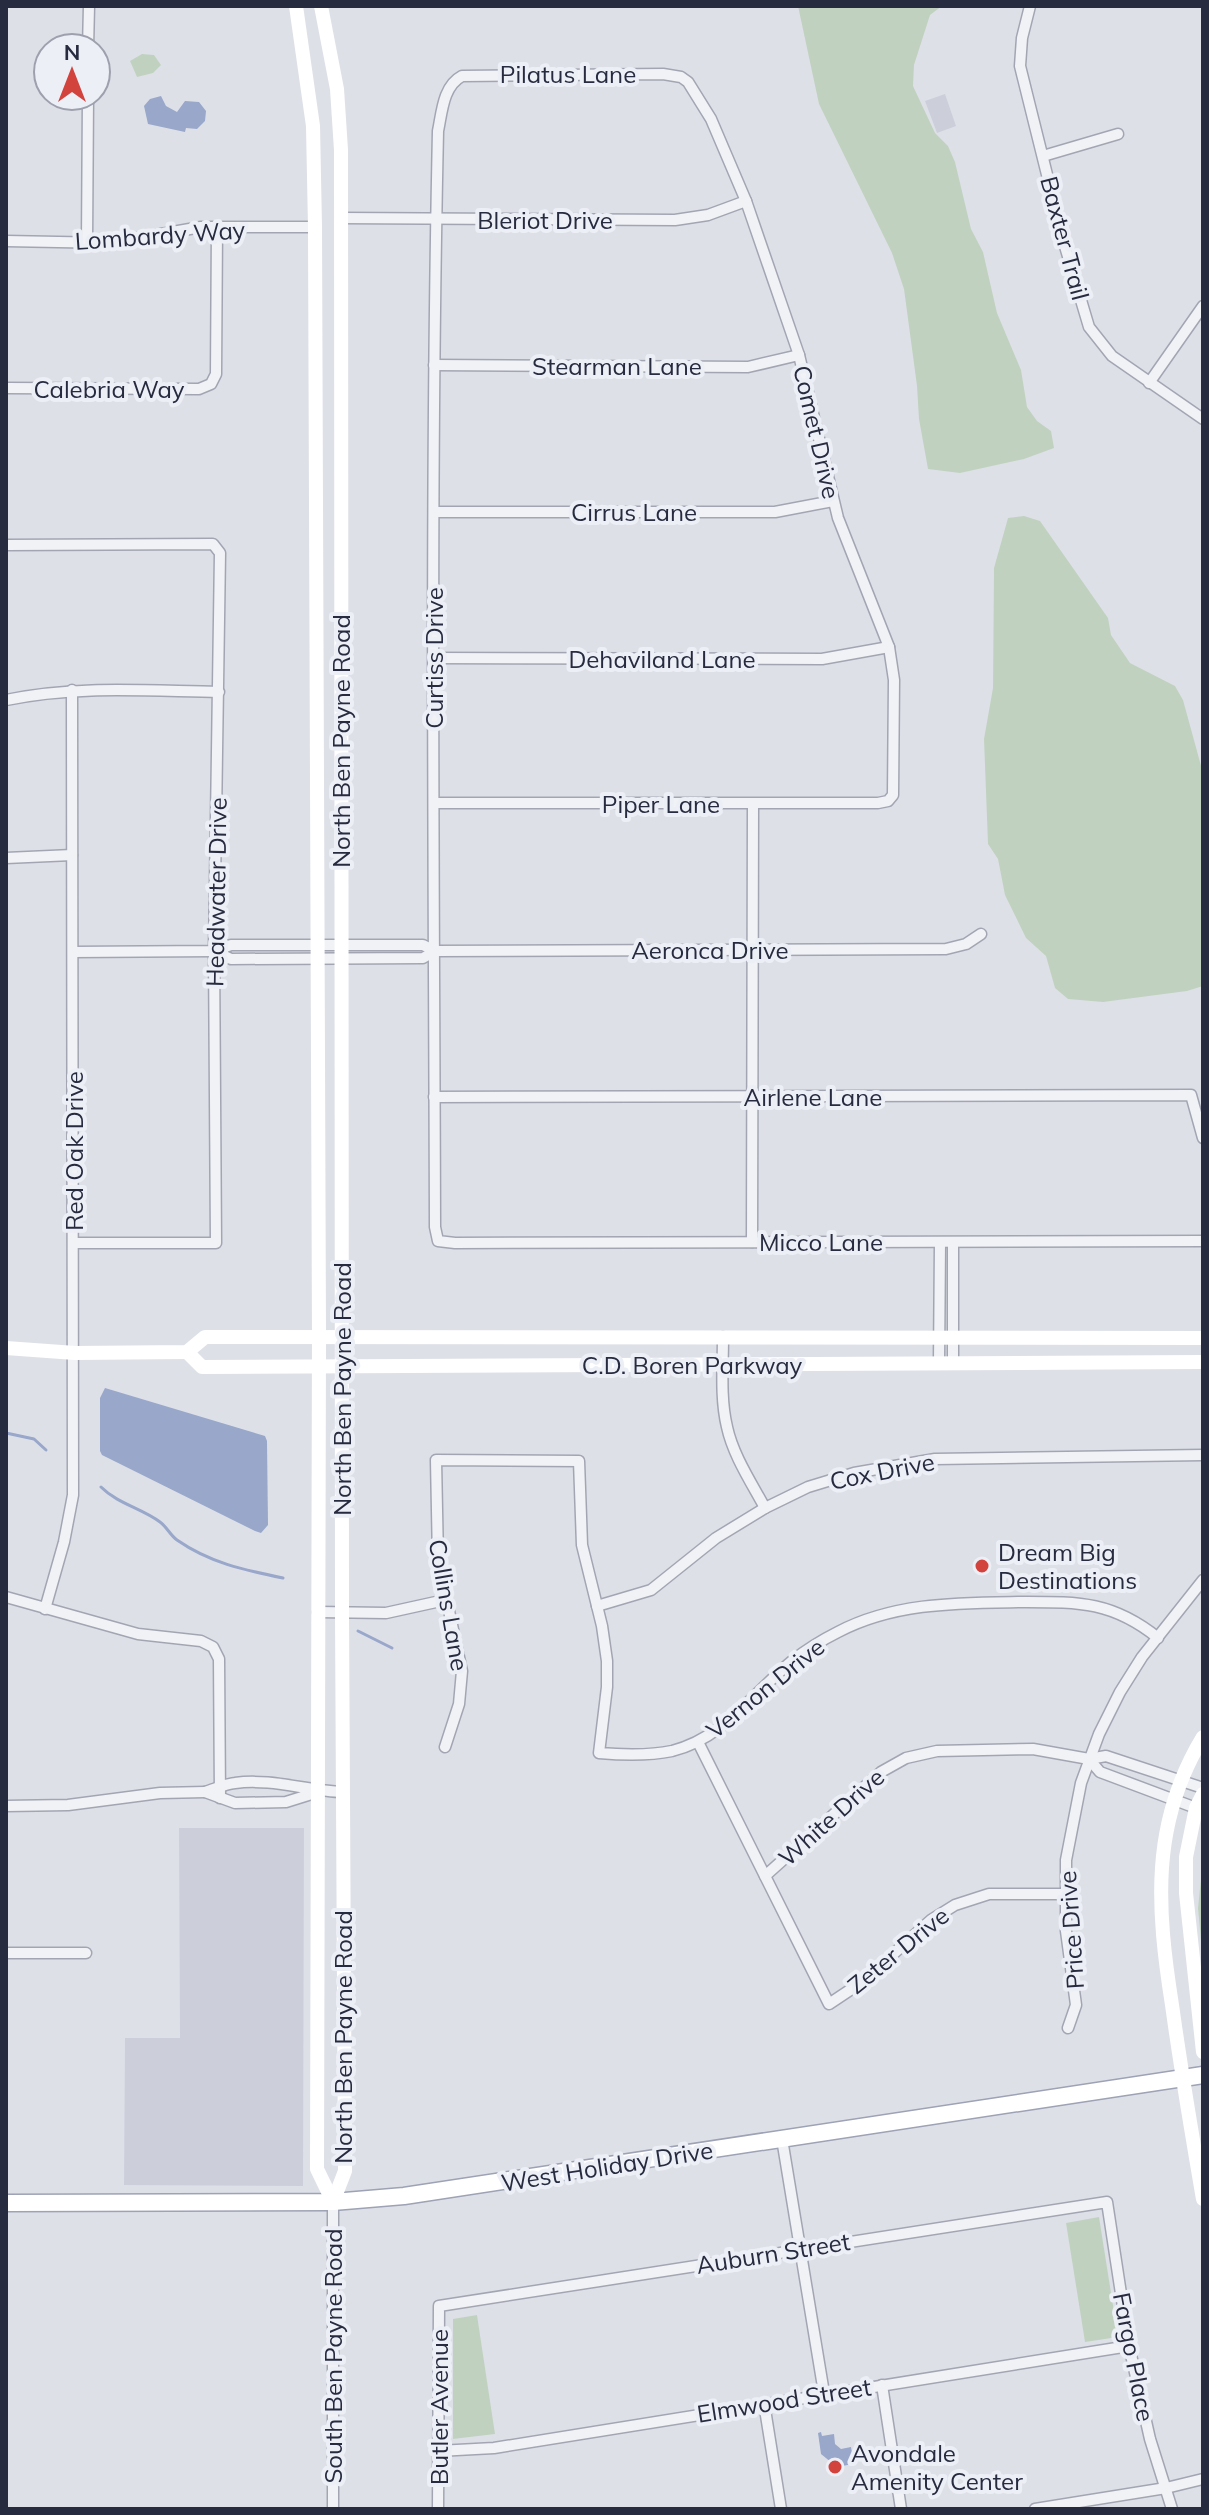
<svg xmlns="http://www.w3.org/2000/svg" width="1209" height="2515" viewBox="0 0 1209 2515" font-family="Mulish,sans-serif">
	<rect width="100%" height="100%" fill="#dee0e8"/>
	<g fill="#cccfda">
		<path d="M945 94 956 126 937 133 925 101Z"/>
		<path d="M179 1828H304L303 2186 124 2185 125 2038H180Z"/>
	</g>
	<g fill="#c0d2bf">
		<path d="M798 6H942L930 15 914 65 913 86 935 133 948 146 955 162 971 229 983 252 997 313 1021 370 1027 407 1037 421 1051 431 1054 448 1024 459 960 473 928 469 919 419 917 386 904 289 892 253 819 104Z"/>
		<path d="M142 54 154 55 161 65 153 73 137 77 130 61Z"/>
		<path d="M1024 516 1040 521 1108 618 1111 635 1130 663 1175 686 1183 700 1203 773V986L1187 991 1103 1002 1068 999 1055 988 1046 956 1026 938 1005 895 998 859 988 844 984 739 993 688 994 568 1008 518Z"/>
		<path d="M1203 1859V1962L1198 1908Z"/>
		<path d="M1099 2217 1118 2337 1085 2342 1066 2223Z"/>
		<path d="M477 2315 495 2434 453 2439V2319Z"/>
	</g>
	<g fill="#98a7ca">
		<path d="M161 96 166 106 177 112 185 101 199 102 206 111 205 121 197 129 186 128 185 132 148 124 144 106 150 99Z"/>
		<path d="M105 1388 265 1436 267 1441 268 1525 261 1533 255 1531 102 1455 100 1451V1398Z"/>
		<path d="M821 2432 822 2436 834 2434 835 2444 841 2449 851 2447 852 2453H856L857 2457 853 2458V2464L837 2467 821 2454 818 2433Z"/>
	</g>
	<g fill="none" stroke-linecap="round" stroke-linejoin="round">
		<g stroke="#98a7ca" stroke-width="3">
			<path d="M6 1433 34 1439 46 1450"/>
			<path d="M101 1487C118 1504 141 1508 160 1522 167 1527 170 1535 177 1540 210 1563 244 1570 283 1578"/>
			<path d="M358 1631 392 1648"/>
		</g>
		<g stroke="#a3a6b2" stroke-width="13">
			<g id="street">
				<path d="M1030 6 1022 38 1020 66 1064 243 1089 327 1112 356 1203 419"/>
				<path d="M88 48 89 6"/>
				<path d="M1043 156 1118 134"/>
				<path d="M341 218 675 220 708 215 746 201"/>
				<path d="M6 241 110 243 201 227H315"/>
				<path d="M87 242 88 96"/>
				<path d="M434 365 748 367 799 355"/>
				<path d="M1149 383 1203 306"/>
				<path d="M6 388 199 389 211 384 216 374 217 227"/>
				<path d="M434 512H775L833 501"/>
				<path d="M6 545 213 544 220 553 214 951 216 1243H74"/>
				<path d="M434 658 822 659 889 647"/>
				<path d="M6 700C76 685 148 691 219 692"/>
				<path d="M434 803H878L888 801 893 795 894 680 889 647 838 518 799 355 746 201 711 119 688 82 681 77 663 74 462 76C443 86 442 112 438 131 430 496 434 862 435 1227L438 1241 455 1243 1203 1241"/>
				<path d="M6 858 72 855"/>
				<path d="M214 951 231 959 423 958 435 951"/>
				<path d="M73 952 214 951 231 945H423L435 951 946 949 966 944 981 934"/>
				<path d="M434 1097 1191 1095 1203 1138"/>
				<path d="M752 1242 753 805"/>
				<path d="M723 1337C723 1366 720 1398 727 1427 733 1455 751 1482 765 1508"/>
				<path d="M939 1363 940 1243"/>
				<path d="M953 1363V1243"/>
				<path d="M6 1597 138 1634 201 1641 213 1647 219 1659 220 1798"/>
				<path d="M597 1606 651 1590 716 1538 765 1508 808 1487 854 1473 935 1459 1203 1455"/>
				<path d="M45 1609 64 1542 73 1495 72 690"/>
				<path d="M318 1612 386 1613 445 1600"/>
				<path d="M698 1742 829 2004 862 1982 931 1920 955 1905 989 1894H1065"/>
				<path d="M445 1747 459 1704 462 1671 438 1560 436 1460 579 1461 582 1545 602 1626 607 1661V1687L599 1753C623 1755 648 1756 672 1751 724 1738 752 1694 792 1661 806 1650 822 1640 838 1632 895 1602 959 1603 1022 1602 1078 1602 1112 1601 1158 1638"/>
				<path d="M1089 1759 1100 1772 1196 1808"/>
				<path d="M318 1792 286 1802 235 1803 205 1792C215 1789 225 1784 235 1783 272 1778 307 1791 343 1792"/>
				<path d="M6 1806 68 1805 160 1793 205 1792"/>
				<path d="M765 1876 881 1772 906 1758 937 1751 1033 1749 1089 1759 1106 1756 1203 1788"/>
				<path d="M6 1953H86"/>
				<path d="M1068 2028 1076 2005 1066 1931V1860L1081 1783 1099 1734 1120 1692 1142 1657 1203 1580"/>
				<path d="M782 2139 824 2393"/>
				<path d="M333 2202V2509"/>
				<path d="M882 2385 901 2509"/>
				<path d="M764 2403 781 2509"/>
				<path d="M438 2451 494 2448 1129 2346"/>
				<path d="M438 2509 439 2306 1107 2202 1129 2346 1150 2439 1172 2509"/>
				<path d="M1035 2509 1166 2488 1203 2479"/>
			</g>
		</g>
		<g stroke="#9da2b4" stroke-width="19">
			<path id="primary" d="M6 2203 333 2202 404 2196 1203 2075"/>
		</g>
		<use href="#street" stroke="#f1f2f6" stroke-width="10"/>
		<g stroke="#fff" stroke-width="14">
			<path d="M296 6 313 126 315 227 319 1336 317 2169 333 2202"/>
			<path d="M321 6 337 89 341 150 342 1613 345 2171 333 2202"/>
			<path d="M6 1348 75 1353 187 1352 205 1337 1203 1338"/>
			<path d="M187 1352 202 1367 1203 1362"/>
			<path d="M1203 1737C1150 1824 1157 1909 1172 2005 1181 2070 1192 2135 1203 2199"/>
			<path d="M1203 1794 1196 1808 1186 1857V1893L1203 2052"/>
		</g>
		<use href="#primary" stroke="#fff" stroke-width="16"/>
	</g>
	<g fill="#d2433e" stroke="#edeff6" stroke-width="3">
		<circle cx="982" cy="1566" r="8"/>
		<circle cx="835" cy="2467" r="8"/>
	</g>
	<g text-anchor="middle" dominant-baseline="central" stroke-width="8" stroke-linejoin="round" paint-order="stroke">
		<g font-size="24" fill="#272b3f" stroke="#edeff6">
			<text x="568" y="74">Pilatus Lane</text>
			<text x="545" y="220">Bleriot Drive</text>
			<text transform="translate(160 235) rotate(-4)">Lombardy Way</text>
			<text transform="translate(1065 238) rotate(75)">Baxter Trail</text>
			<text x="617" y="366">Stearman Lane</text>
			<text x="109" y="389">Calebria Way</text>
			<text transform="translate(817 432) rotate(77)">Comet Drive</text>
			<text x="634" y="512">Cirrus Lane</text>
			<text transform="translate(434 658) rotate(-90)">Curtiss Drive</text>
			<text x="662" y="659">Dehaviland Lane</text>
			<text transform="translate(341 741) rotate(-90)">North Ben Payne Road</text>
			<text x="661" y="804">Piper Lane</text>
			<text transform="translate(216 892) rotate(-89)">Headwater Drive</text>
			<text x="710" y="950">Aeronca Drive</text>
			<text x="813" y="1097">Airlene Lane</text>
			<text transform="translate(74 1151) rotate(-90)">Red Oak Drive</text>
			<text x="821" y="1242">Micco Lane</text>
			<text x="692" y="1365">C.D. Boren Parkway</text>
			<text transform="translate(342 1389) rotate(-90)">North Ben Payne Road</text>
			<text transform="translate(882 1471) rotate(-11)">Cox Drive</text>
			<text transform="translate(449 1605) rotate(80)">Collins Lane</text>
			<text transform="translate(765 1688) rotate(-39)">Vernon Drive</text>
			<text transform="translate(831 1817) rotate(-42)">White Drive</text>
			<text transform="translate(1071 1930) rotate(-94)">Price Drive</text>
			<text transform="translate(898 1950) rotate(-39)">Zeter Drive</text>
			<text transform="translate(343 2037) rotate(-90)">North Ben Payne Road</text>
			<text transform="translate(607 2166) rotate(-9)">West Holiday Drive</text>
			<text transform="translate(773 2253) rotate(-9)">Auburn Street</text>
			<text transform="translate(333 2356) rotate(-90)">South Ben Payne Road</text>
			<text transform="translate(1134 2357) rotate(79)">Fargo Place</text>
			<text transform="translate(784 2400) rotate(-9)">Elmwood Street</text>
			<text transform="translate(439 2407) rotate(-90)">Butler Avenue</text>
		</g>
		<g font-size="24" fill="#272b3f" stroke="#edeff6" text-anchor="start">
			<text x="998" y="1552">Dream Big<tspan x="998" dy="28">Destinations</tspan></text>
			<text x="851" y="2453">Avondale<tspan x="851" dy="28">Amenity Center</tspan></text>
		</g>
	</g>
	<rect width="1209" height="2515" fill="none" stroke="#272b3f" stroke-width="16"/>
	<g transform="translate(72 72)"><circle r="38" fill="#edeff6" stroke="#9ea1ad" stroke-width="2"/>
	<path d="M0-6L14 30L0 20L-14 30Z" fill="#d2433e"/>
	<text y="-12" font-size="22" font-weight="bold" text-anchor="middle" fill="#272b3f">N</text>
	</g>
</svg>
